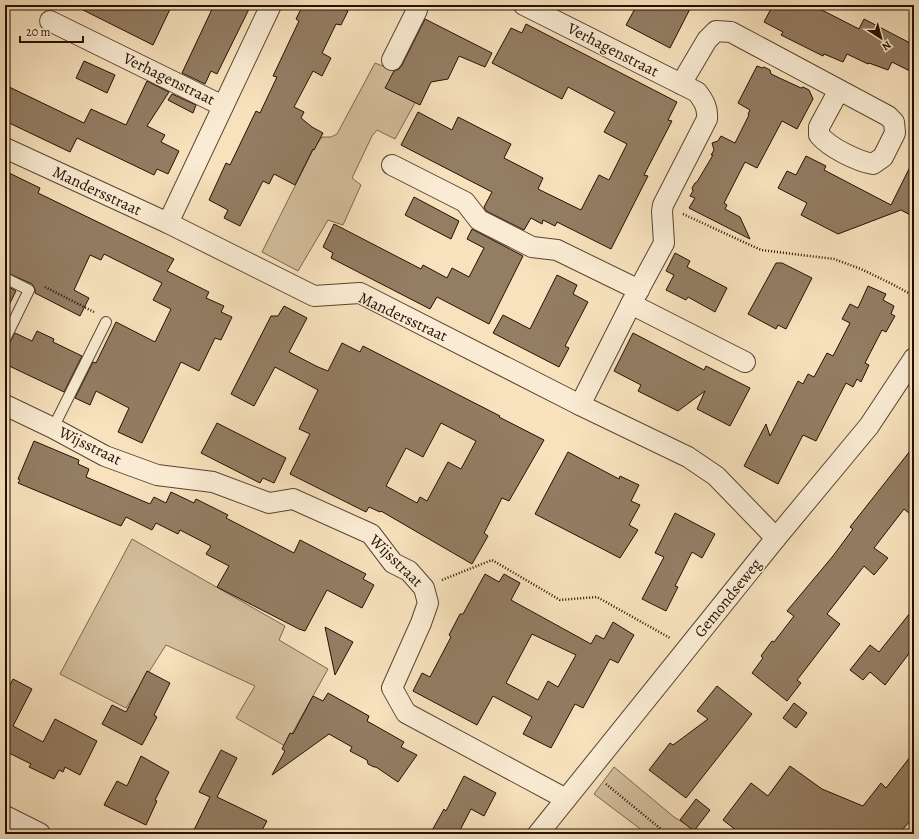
<svg xmlns="http://www.w3.org/2000/svg" width="919" height="839" viewBox="0 0 919 839" font-family="Alegreya,serif">
	<rect width="100%" height="100%" fill="#f7e2bd"/>
	<filter id="stains"><feTurbulence type="fractalNoise" baseFrequency=".005" numOctaves="4"/><feColorMatrix values="0 0 0 0 .2 0 0 0 0 .09 0 0 0 0 .02 0 0 0 .5 -.17"/></filter>
	<radialGradient id="worn" r=".72"><stop offset=".6" stop-color="#630" stop-opacity="0"/><stop offset="1" stop-color="#630" stop-opacity=".3"/></radialGradient>
	<g fill="#d3be9d" stroke="#7c674f">
		<path d="M375 63 400 73 421 92 395 139 377 130 372 136 352 178 361 185 343 225 328 220 298 271 262 252 314 148 322 137H331L337 134Z"/>
		<path d="M132 539 285 626 279 640 328 669 285 746 236 718 255 686 166 645 126 708 60 674Z"/>
		<path d="M614 767 674 817 702 834H647L594 794Z"/>
	</g>
	<g fill="#937d63" stroke="#261001" fill-rule="evenodd">
		<path d="M73 5H172L153 45Z"/>
		<path d="M214 5H251L217 74 211 71 205 84 182 73Z"/>
		<path d="M303 5H336L348 11 341 25 336 24 322 53 331 58 322 76 313 71 294 107 304 112 301 118 312 127 323 133 314 150 313 149 295 185 274 174 269 184 263 181 240 226 224 218 228 210 209 200 226 163 230 165 256 111 260 113 277 77 273 76 299 21 296 19Z"/>
		<path d="M637 5H692L670 48 626 25Z"/>
		<path d="M773 5H812L859 29 864 19 914 45V73L892 62 888 70 869 63 868 64 847 54 843 62 824 54 823 56 781 35 783 32 764 22Z"/>
		<path d="M425 19 492 53 485 67 459 56 448 79 431 82 420 105 385 88 394 71 399 69 402 65Z"/>
		<path d="M526 24 677 102 668 120 672 121 644 175 648 176 611 249 557 222 555 226 543 220 542 224 531 218 524 230 486 211 484 207 492 192 401 145 418 112 452 130 458 117 511 144 504 158 543 178 538 189 581 210 599 175 609 180 627 144 604 132 615 112 568 87 562 99 492 63 511 28 522 33Z"/>
		<path d="M84 61 115 75 107 93 76 78Z"/>
		<path d="M757 66 762 68 764 67 770 70 771 74 801 88 803 87 809 90 813 99 797 129 782 121 757 168 745 162 724 203 727 205 725 209 740 217 750 239 689 208 695 198 690 196 693 191 692 188 695 183 697 182 713 155H711L714 150 712 143 718 141 721 136 735 143 749 115 748 114 750 110 738 103Z"/>
		<path d="M147 81 169 92 147 126 165 135 161 142 179 151 168 174 157 169 154 175 77 138 70 152 5 121V85L84 123 91 109 126 125Z"/>
		<path d="M172 94 196 105 193 113 168 100Z"/>
		<path d="M806 156 826 166 824 170 891 205 914 159V217L901 210 838 234 801 215 807 203 778 188 787 171 796 175Z"/>
		<path d="M5 171 40 188 38 193 174 259 167 271 209 292 206 298 224 306 221 312 232 317 221 340 215 338 199 371 181 362 142 443 118 432 129 408 96 391 90 405 75 398 93 362 96 363 116 322 155 342 171 309 153 300 162 283 104 254 101 260 90 255 74 290 89 298 80 316 35 293V289L32 284 5 272Z"/>
		<path d="M414 197 459 221 451 239 405 215Z"/>
		<path d="M334 224 421 269 423 265 447 278 452 268 469 277 484 248 467 239 472 229 523 256 489 324 437 297 430 309 331 258 333 253 323 247Z"/>
		<path d="M675 253 690 261 687 267 727 288 715 312 688 297 686 300 666 290 674 275 666 271Z"/>
		<path d="M776 263H782L812 278 786 329 778 325 776 329 748 314Z"/>
		<path d="M557 275 577 285 573 294 588 302 565 346 569 348 559 367 493 333 503 315 530 329Z"/>
		<path d="M5 285 16 291 5 313Z"/>
		<path d="M868 286 886 294 883 300 894 306 891 314 895 316 886 332 882 330 865 363 869 365 861 382 857 379 853 387 846 383 816 441 803 435 778 484 744 466 766 424 770 436 798 381 803 384 808 374 814 377 827 353 833 356 850 323 842 319 850 304 858 308Z"/>
		<path d="M284 306 307 318 289 352 318 367 328 371 342 343 360 352 363 346 500 416 499 417 544 440 509 501 502 498 484 533 488 536 472 564 381 511 380 512 369 507 366 512 290 474 310 434 299 429 318 390 275 367 254 406 231 394 271 316H278ZM441 423 476 441 461 469 448 462 427 501 420 497 417 503 386 486 406 448 423 457Z"/>
		<path d="M37 331 54 339 53 342 82 356 64 392 5 364V351L15 333 32 341Z"/>
		<path d="M633 333 704 370 706 366 750 388 730 426 697 409 705 391 678 411 638 391 641 385 614 371Z"/>
		<path d="M217 423 286 458 274 483 263 478 260 483 201 453Z"/>
		<path d="M34 441 79 460 78 464 89 469 86 477 150 504 154 497 166 503 171 492 194 503 196 499 228 515 226 518 294 553 300 540 366 574 363 579 374 585 362 608 327 590 305 631 299 629 217 587 229 566 206 554 211 546 180 530 178 534 156 523 152 530 126 517 121 526 18 483 20 480 18 479Z"/>
		<path d="M914 446V517L904 509 874 548 888 558 874 575 864 566 827 614 840 624 804 671 797 680 801 683 787 701 752 673 763 658 761 656 772 641 774 642 794 616 787 611 833 556 853 529 850 527Z"/>
		<path d="M568 452 619 479 620 476 639 485 631 501 640 505 629 525 638 530 620 558 535 514Z"/>
		<path d="M675 513 715 534 702 558 692 552 675 586 678 587 666 611 642 599 664 557 655 553Z"/>
		<path d="M485 574 499 582 504 574 520 583 511 600 591 644 596 635 604 639 613 622 634 635 618 663 610 659 583 708 575 704 551 748 523 734 532 717 493 696 477 725 413 691 422 673 430 677 451 637 449 635 460 614H463ZM532 634 576 655 558 687 548 681 538 700 506 683Z"/>
		<path d="M914 608V647L885 685 870 672 863 680 850 670 870 645 879 652Z"/>
		<path d="M325 627 353 642 335 675Z"/>
		<path d="M147 671 170 683 154 715 157 717 142 745 102 724 112 705 126 712Z"/>
		<path d="M13 679 32 689 13 726 43 742 55 719 97 741 80 775 65 767 63 772 59 770 54 779 29 767 31 764 5 751V695Z"/>
		<path d="M717 686 752 714 686 798 649 770 670 743 673 745 708 719 697 711Z"/>
		<path d="M328 693 369 716 367 721 404 742 401 747 417 755 398 782 376 767H374L368 764 367 760 350 751 352 747 329 734 272 775 285 751 282 749 290 733 293 734 313 696 323 701Z"/>
		<path d="M794 703 807 713 796 728 783 718Z"/>
		<path d="M221 750 237 758 217 797 267 821 260 834H192L210 797 199 792Z"/>
		<path d="M914 752V816L899 834H741L723 820 751 783 768 796 790 766 822 789 863 806 881 783 886 788Z"/>
		<path d="M141 756 169 772 155 800 157 801 146 825 104 805 117 781 127 786Z"/>
		<path d="M464 776 496 793 484 816 471 809 458 834H430L444 809 446 811Z"/>
		<path d="M696 799 710 810 694 831 680 820Z"/>
	</g>
	<g fill="none" stroke-linecap="round" stroke-linejoin="round">
		<g stroke="#5a4430" stroke-width="12">
			<g id="service">
				<path d="M5 278 29 290 5 339"/>
				<path d="M53 428 106 322"/>
			</g>
		</g>
		<g stroke="#5a4430" stroke-width="22">
			<g id="minor">
				<path d="M524 5 697 92C704 101 708 108 707 119L663 205 662 211 664 243 631 304 580 405"/>
				<path d="M50 21 223 106"/>
				<path d="M392 60 417 10"/>
				<path d="M681 84 707 40 716 31 731 32 888 116 894 122 895 133 883 157 873 164C857 161 830 148 819 135V127L839 90"/>
				<path d="M5 148 168 223 314 296 360 293 580 405 688 457 716 476 776 538"/>
				<path d="M392 165 465 202 479 220 532 247 557 250 639 290"/>
				<path d="M168 223 271 5"/>
				<path d="M631 304 745 362"/>
				<path d="M5 405 53 428 105 456 157 475 213 482 269 503 293 499 371 534 393 563 409 571 424 588 428 603 421 623 392 688 406 713 566 799"/>
				<path d="M538 834 776 538 869 426 914 358"/>
			</g>
		</g>
		<g stroke="#5a4430" stroke-width="24">
			<path id="tertiary" d="M5 817 39 834"/>
		</g>
		<g stroke="#261001" stroke-width="2.5" stroke-dasharray="1 2" stroke-linecap="butt">
			<path d="M683 214 761 250 834 259 861 269 892 284 914 296"/>
			<path d="M45 287 94 312"/>
			<path d="M442 580 492 560 560 600 597 597 670 638"/>
			<path d="M606 784 667 834"/>
		</g>
		<use href="#service" stroke="#faecd4" stroke-width="10"/>
		<use href="#minor" stroke="#faecd4" stroke-width="20"/>
		<use href="#tertiary" stroke="#faecd4" stroke-width="22"/>
	</g>
	<g text-anchor="middle" dominant-baseline="central" stroke-width="3" stroke-linejoin="round" paint-order="stroke">
		<g font-size="16" fill="#261001" stroke="#faecd4">
			<text transform="translate(613 50) rotate(27)">Verhagenstraat</text>
			<text transform="translate(169 79) rotate(26)">Verhagenstraat</text>
			<text transform="translate(97 191) rotate(25)">Mandersstraat</text>
			<text transform="translate(403 317) rotate(25)">Mandersstraat</text>
			<text transform="translate(90 446) rotate(26)">Wijsstraat</text>
			<text transform="translate(396 561) rotate(44)">Wijsstraat</text>
			<text transform="translate(728 598) rotate(-51)">Gemondseweg</text>
		</g>
	</g>
	<rect width="919" height="839" fill="none" stroke="#f7e2bd" stroke-width="20"/>
	<rect x="6" y="6" width="907" height="827" fill="none" stroke="#261001" stroke-width="2"/>
	<rect x="10" y="10" width="899" height="819" fill="none" stroke="#261001"/>
	<g transform="translate(881 38) rotate(144)" stroke="#faecd4" stroke-width="3" paint-order="stroke">
	<path d="M0-3L7 15L0 10L-7 15Z" fill="#261001"/>
	<text y="-6" font-size="11" font-weight="bold" text-anchor="middle" fill="#261001">N</text>
	</g>
	<path d="M20 36v6h63v-6" fill="none" stroke="#261001" stroke-width="2"/>
	<text x="26" y="36" font-size="12" fill="#261001" stroke="#faecd4" stroke-width="3" paint-order="stroke">20 m</text>
	<rect width="100%" height="100%" filter="url(#stains)"/>
	<rect width="100%" height="100%" fill="url(#worn)"/>
</svg>
